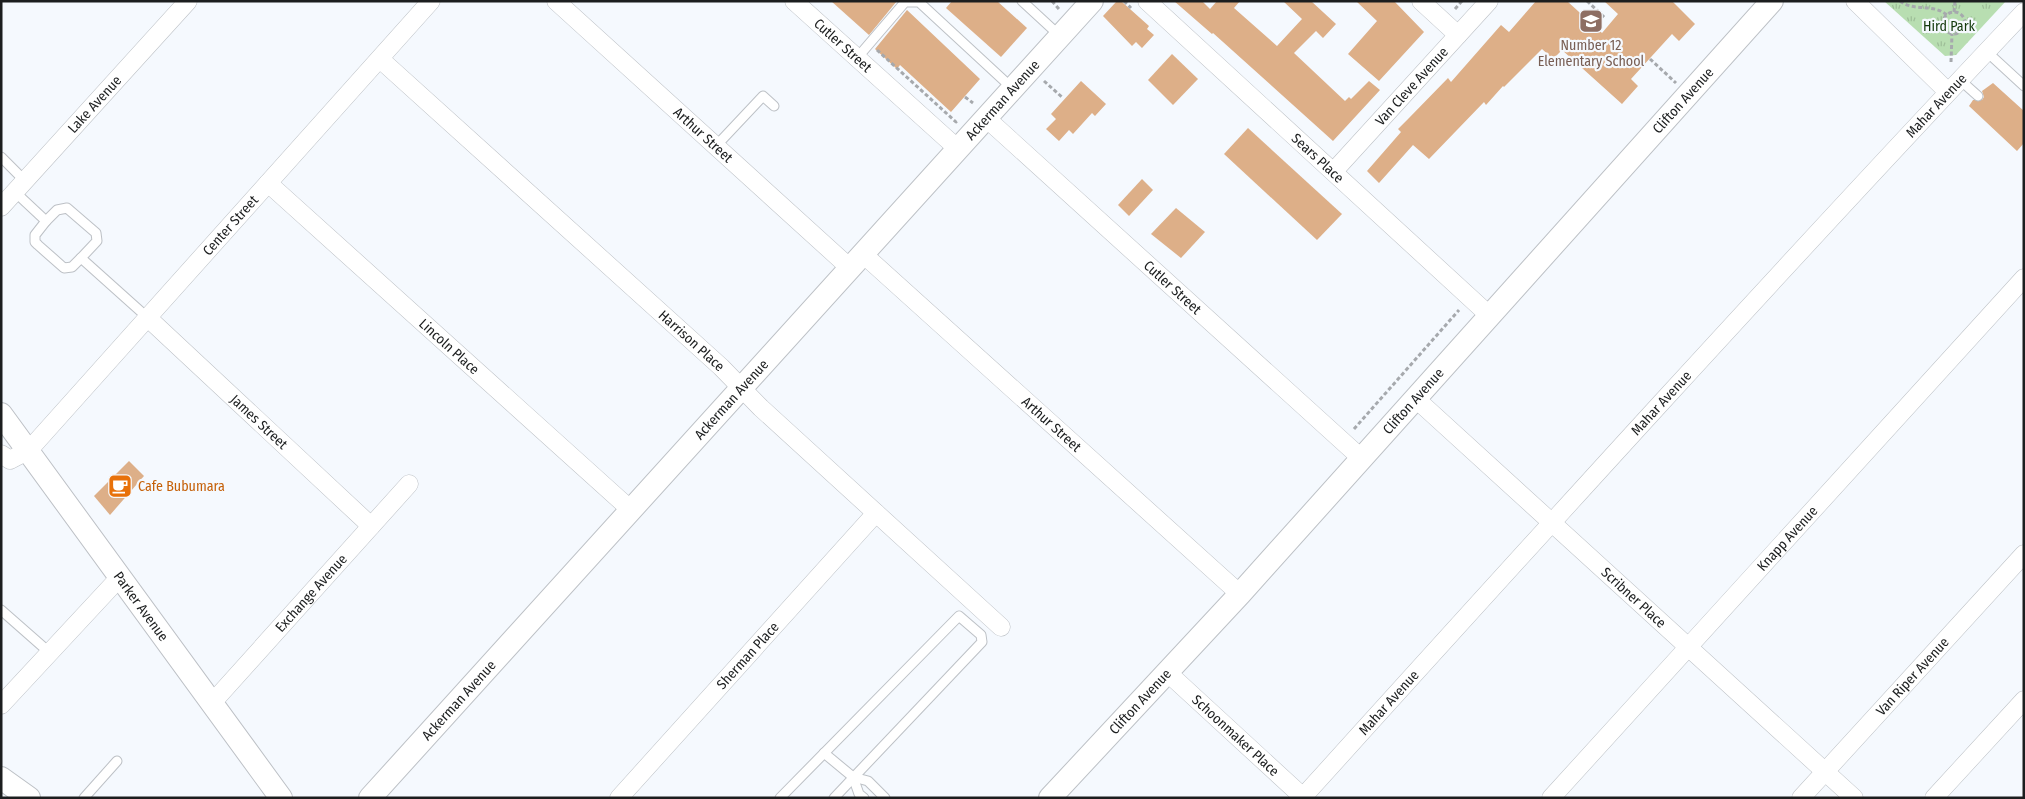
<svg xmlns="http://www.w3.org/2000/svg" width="2025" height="799" viewBox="0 0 2025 799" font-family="'Fira Sans Condensed',sans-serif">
	<defs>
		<pattern id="grass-tufts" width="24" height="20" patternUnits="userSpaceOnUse" patternTransform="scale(1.25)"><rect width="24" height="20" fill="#b8deb1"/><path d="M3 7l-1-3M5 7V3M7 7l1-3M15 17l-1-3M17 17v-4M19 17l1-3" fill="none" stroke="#9ebe98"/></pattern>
	</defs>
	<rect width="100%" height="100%" fill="#f5f9fe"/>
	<path fill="url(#grass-tufts)" d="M1884 1H2006L1956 55 1945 56Z"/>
	<g fill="#ddaf88">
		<path d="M831 1H897L869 35Z"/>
		<path d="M952 1H997L1027 28 1001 57 946 8Z"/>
		<path d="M1121 1 1149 26 1147 29 1154 35 1142 48 1136 42 1132 46 1103 16 1116 2Z"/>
		<path d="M1174 1H1202L1210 9 1217 1H1240L1234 8 1277 46 1302 19 1283 1H1311L1336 24 1323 38 1316 31 1294 53 1345 101 1349 97 1351 99 1369 81 1380 90 1333 141 1213 33 1212 34Z"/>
		<path d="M1356 1H1394L1424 32 1379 81 1348 54 1377 21Z"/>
		<path d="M1536 1H1567L1602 33 1618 14 1604 1H1672L1695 24 1679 41 1672 34 1631 79 1638 86 1622 104 1562 50 1553 59 1542 49 1504 87 1503 86 1486 105 1484 102 1429 159 1413 145 1379 183 1367 171 1401 132 1398 129 1409 118 1448 78 1451 82 1501 25 1509 32Z"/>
		<path d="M907 10 980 79 951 112 900 65 897 69 875 49Z"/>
		<path d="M1172 54 1198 79 1173 105 1148 80Z"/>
		<path d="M1081 81 1106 104 1095 116 1092 113 1073 134 1069 130 1059 141 1046 129 1056 119 1051 114Z"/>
		<path d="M1993 83 2024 111V143L2017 151 1969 106 1973 100H1982L1984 97 1982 91Z"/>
		<path d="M1248 128 1342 214 1317 240 1224 154Z"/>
		<path d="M1142 179 1153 190 1129 216 1118 205Z"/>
		<path d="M1176 208 1205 232 1181 258 1151 234Z"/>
		<path d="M129 461 144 476 110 515 94 496Z"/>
	</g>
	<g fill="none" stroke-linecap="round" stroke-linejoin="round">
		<g stroke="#bdc1c6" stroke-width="11">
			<g id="service">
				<path d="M1022 1 1060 36"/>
				<path d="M1986 51 2024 86"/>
				<path d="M857 58 905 2H919L1012 88"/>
				<path d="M1959 79 1978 96"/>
				<path d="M716 146 763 96 774 106"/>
				<path d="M1 157 25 181"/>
				<path d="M15 192 46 221 57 210 67 208 96 233 97 241 81 258 148 318"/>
				<path d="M46 221 35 235V242L38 245 64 268 72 267 81 258"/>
				<path d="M1 610 50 653"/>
				<path d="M824 753 853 777 868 781 885 798"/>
				<path d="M853 777 859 794 864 798"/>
				<path d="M84 798 117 761"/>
				<path d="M780 798 959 616 981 635 982 642 834 798"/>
			</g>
		</g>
		<g stroke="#bdc1c6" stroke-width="19">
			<g id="minor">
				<path id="s1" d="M556 1 850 268"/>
				<path id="s2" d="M794 1 958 149"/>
				<path id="s3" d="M1147 1 1490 316"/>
				<path d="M1421 1 1458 35"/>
				<path d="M1855 1 1947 91"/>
				<path id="s4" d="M380 59 721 367 761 408 1001 627"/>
				<path id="s5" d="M986 118 1361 458"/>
				<path id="s6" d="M1334 171 1489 1"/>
				<path id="s7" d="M268 183 631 510"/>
				<path id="s8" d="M1 207 188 1"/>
				<path id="s9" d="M863 254 1240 594"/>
				<path id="s10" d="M148 318 371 526"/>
				<path id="s11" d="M1415 398 1854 798"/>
				<path id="s12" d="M1 454 10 460 29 450 431 1"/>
				<path id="s13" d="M1168 673 1304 798"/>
				<path id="s14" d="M212 703 409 484"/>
				<path d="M1 705 120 577"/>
				<path id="s15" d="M619 798 876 513"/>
				<path id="s16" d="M1302 798C1541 534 1780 270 2024 12"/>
				<path id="s17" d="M1551 798 2024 278"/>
				<path id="s18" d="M1801 798 2024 554"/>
				<path d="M1934 798 2024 700"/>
			</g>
		</g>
		<g stroke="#bdc1c6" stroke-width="24">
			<g id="tertiary">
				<path id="s19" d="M1 414 281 798"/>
				<path d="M1 778 29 798"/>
				<path id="s20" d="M370 798 1092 1"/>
				<path id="s21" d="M1050 798 1240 594 1772 1"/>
			</g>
		</g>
		<g stroke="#a6a9ad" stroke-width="3" stroke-dasharray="4 2.5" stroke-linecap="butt">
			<path d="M1052 1 1059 9"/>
			<path d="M1124 1 1131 8"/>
			<path d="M1587 1 1605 18"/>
			<path d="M1900 1C1914 12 1933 3 1947 15"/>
			<path d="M1455 9 1462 1"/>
			<path d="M1954 12 1955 1"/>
			<circle cx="1954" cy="23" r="11"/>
			<path d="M877 50 956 122 957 121"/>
			<path d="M1650 59 1676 83"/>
			<path d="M1951 62 1952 34"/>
			<path d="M1044 81 1063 98"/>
			<path d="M965 97 973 103"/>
			<path d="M1354 429 1459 310"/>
		</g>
		<use href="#service" stroke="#fff" stroke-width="9"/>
		<use href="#minor" stroke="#fff" stroke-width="18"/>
		<use href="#tertiary" stroke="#fff" stroke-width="22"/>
	</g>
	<defs>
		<g id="school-square" transform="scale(1.25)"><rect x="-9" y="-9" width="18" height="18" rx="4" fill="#8d6e63" stroke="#f5f9fe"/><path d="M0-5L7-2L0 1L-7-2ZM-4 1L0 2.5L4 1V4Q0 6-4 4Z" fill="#fff"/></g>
		<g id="cafe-square" transform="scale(1.25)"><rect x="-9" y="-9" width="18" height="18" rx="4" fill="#e8710a" stroke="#f5f9fe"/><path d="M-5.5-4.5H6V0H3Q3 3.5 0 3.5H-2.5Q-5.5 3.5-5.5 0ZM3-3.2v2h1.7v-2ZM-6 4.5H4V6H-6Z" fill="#fff"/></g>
	</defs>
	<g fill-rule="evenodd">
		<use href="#school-square" x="1591" y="21"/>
		<use href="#cafe-square" x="120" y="486"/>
	</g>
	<g text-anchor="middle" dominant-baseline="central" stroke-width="4.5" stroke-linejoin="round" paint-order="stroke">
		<g font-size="14" fill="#13390b" stroke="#f5f9fe">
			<text x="1949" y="26">Hird Park</text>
		</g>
		<g font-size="14" fill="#1c1e1f" stroke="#f5f9fe">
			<text stroke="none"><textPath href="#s2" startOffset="66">Cutler Street</textPath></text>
			<text stroke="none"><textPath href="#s6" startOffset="115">Van Cleve Avenue</textPath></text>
			<text stroke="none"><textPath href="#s20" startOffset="942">Ackerman Avenue</textPath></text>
			<text stroke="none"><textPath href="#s21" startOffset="942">Clifton Avenue</textPath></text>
			<text stroke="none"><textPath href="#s8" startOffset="139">Lake Avenue</textPath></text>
			<text stroke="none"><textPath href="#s16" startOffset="939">Mahar Avenue</textPath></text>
			<text stroke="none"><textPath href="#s1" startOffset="199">Arthur Street</textPath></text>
			<text stroke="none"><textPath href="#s3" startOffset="232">Sears Place</textPath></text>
			<text stroke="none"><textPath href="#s12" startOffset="334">Center Street</textPath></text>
			<text stroke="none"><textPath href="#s5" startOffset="252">Cutler Street</textPath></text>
			<text stroke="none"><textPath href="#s4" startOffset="420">Harrison Place</textPath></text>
			<text stroke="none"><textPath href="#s7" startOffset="244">Lincoln Place</textPath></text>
			<text stroke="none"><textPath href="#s20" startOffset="538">Ackerman Avenue</textPath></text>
			<text stroke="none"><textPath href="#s21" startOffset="538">Clifton Avenue</textPath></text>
			<text stroke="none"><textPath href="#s16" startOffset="534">Mahar Avenue</textPath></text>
			<text stroke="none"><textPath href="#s10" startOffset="152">James Street</textPath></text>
			<text stroke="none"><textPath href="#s9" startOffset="254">Arthur Street</textPath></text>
			<text stroke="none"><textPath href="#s17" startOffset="351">Knapp Avenue</textPath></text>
			<text stroke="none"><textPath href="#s14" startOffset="148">Exchange Avenue</textPath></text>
			<text stroke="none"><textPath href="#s11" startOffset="296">Scribner Place</textPath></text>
			<text stroke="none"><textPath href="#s19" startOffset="238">Parker Avenue</textPath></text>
			<text stroke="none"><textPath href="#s15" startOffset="192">Sherman Place</textPath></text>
			<text stroke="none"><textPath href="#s18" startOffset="165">Van Riper Avenue</textPath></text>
			<text stroke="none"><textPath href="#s20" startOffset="132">Ackerman Avenue</textPath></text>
			<text stroke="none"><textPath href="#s21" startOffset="132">Clifton Avenue</textPath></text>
			<text stroke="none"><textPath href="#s16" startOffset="129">Mahar Avenue</textPath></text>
			<text stroke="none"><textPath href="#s13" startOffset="92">Schoonmaker Place</textPath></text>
		</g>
		<g font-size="14" fill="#785e54" stroke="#f5f9fe">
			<text x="1591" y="45">Number 12<tspan x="1591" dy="16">Elementary School</tspan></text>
		</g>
		<g font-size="14" fill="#c56008" stroke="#f5f9fe" text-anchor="start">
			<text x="138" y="486">Cafe Bubumara</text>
		</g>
	</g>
	<rect width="2025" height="799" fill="none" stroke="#1c1e1f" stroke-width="5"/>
</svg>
